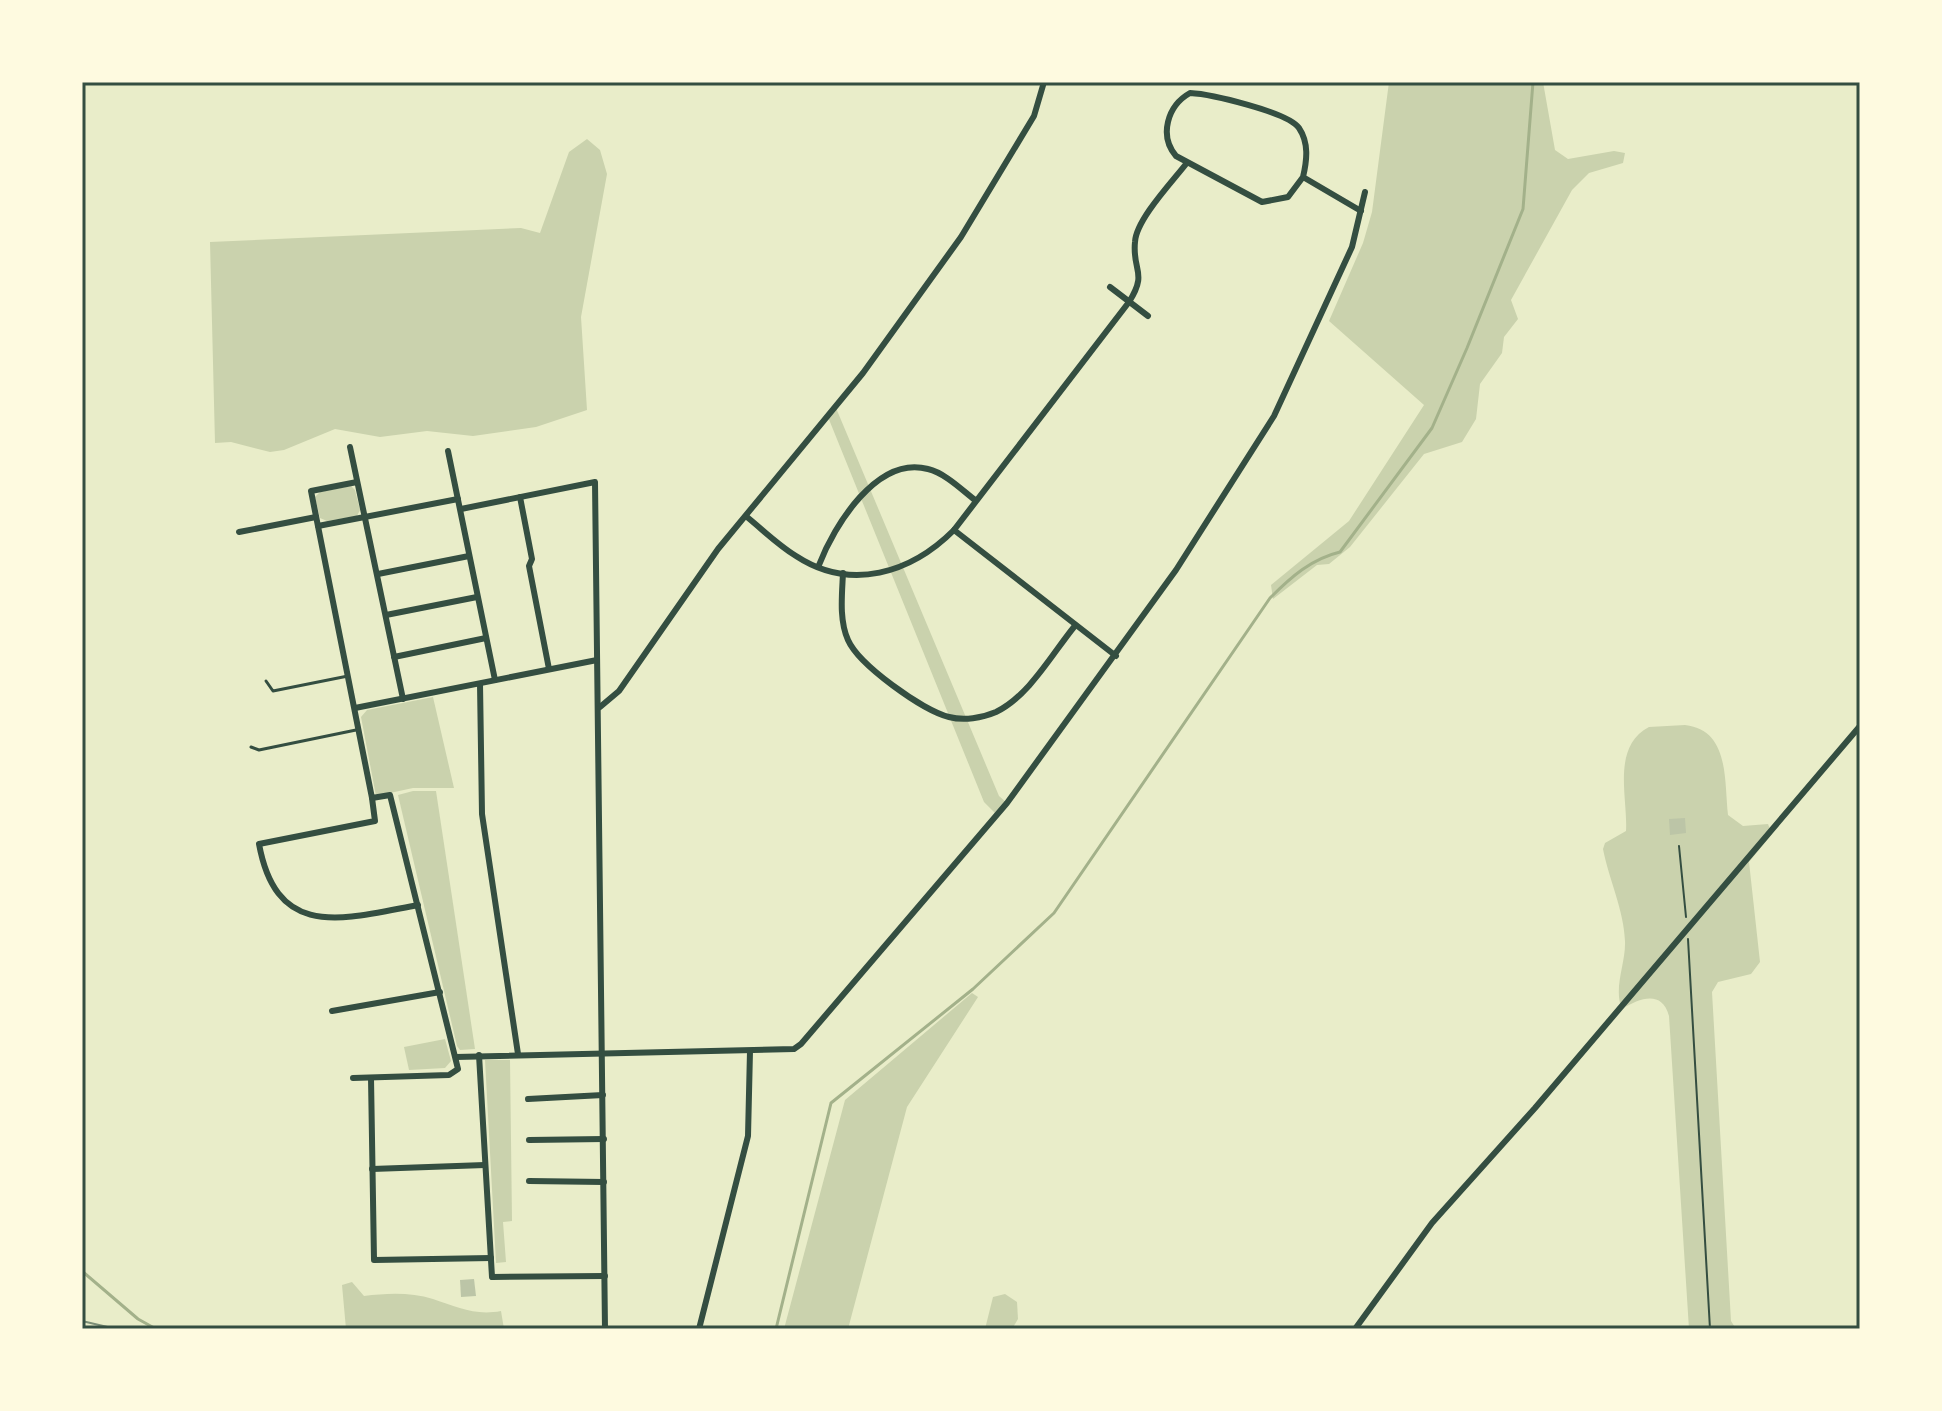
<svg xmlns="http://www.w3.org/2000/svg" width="1942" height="1411" viewBox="0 0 1942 1411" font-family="Montserrat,sans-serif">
	<rect width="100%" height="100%" fill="#e9edc9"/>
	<g fill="#cad2ad">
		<path d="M1389 82H1543L1555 150 1568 159 1614 151 1625 153 1623 163 1589 173 1572 190 1511 300 1518 319 1504 337 1502 353 1480 384 1476 419 1462 442 1424 454 1350 547 1329 564 1317 565 1273 599 1271 585 1349 521 1424 405 1329 321 1363 243 1372 212Z"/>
		<path d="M587 139 600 150 607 174 581 317 587 410 536 427 473 436 427 431 380 437 335 429 284 450 270 452 231 442 215 443 210 242 521 228 540 233 569 152Z"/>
		<path d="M836 408 999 796 1007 803 997 815 984 802 828 417Z"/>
		<path d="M351 486 355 490 360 510 357 516 327 521 320 518 315 497 320 492Z"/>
		<path d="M433 697 454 788H413L376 796 361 717 367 710Z"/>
		<path d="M1685 725C1730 730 1724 781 1728 815L1743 826 1768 824 1772 834 1749 862 1760 962 1751 974 1718 982 1712 992 1731 1321 1736 1329H1689L1669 1016C1662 990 1640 998 1622 1009 1613 988 1626 963 1625 941 1624 910 1609 880 1603 849L1605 843 1626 831C1628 798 1611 747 1649 727Z"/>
		<path d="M413 791H436L475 1049 460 1050 457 1046 398 795Z"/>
		<path d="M972 993 978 997 907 1107 848 1329H784L845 1100Z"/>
		<path d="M445 1039 451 1061 445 1068 409 1070 404 1047Z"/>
		<path d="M485 1060H510L512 1221 503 1222 506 1262 496 1263Z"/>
		<path d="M352 1282 364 1296C387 1293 411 1292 433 1299 457 1307 475 1316 501 1311L504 1329H346L342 1285Z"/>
		<path d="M1005 1294 1017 1302 1018 1319 1012 1329H985L993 1297Z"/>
	</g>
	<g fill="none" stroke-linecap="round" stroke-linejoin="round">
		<g stroke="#a3b18a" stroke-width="3">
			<path d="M82 1271 138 1319 156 1329"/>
			<path d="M776 1329 831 1103 973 989 1054 913 1270 598C1291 577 1311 559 1340 552L1432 428 1467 348 1523 209 1533 82"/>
		</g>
	</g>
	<g fill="#bcc5a7">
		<path d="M1685 818 1686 833 1670 835 1669 819Z"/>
		<path d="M474 1279 476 1296 461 1297 460 1280Z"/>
	</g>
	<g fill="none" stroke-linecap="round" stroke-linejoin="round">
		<g stroke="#344e41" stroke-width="2">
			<path d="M1679 846 1686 917"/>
			<path d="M1688 939 1710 1329"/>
		</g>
		<g stroke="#344e41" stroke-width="3">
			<path d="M266 681 273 691 348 676"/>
			<path d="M251 747 259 750 356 730"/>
		</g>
		<g stroke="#344e41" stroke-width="6">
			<path d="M1303 177 1288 197 1262 202 1176 156C1159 136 1167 106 1190 93 1210 94 1288 112 1299 128 1309 143 1307 160 1303 177L1361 211"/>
			<path d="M1110 287 1148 316"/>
			<path d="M350 447 403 699"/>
			<path d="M448 451 495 680"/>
			<path d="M520 497 532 559 529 566 549 669"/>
			<path d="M461 509 595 482 605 1329"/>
			<path d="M747 517C763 530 778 545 796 556 851 592 911 573 954 530L1129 302C1148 272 1132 271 1135 242 1136 220 1172 182 1186 164"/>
			<path d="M318 526 458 499"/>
			<path d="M954 530 1116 656"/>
			<path d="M239 532 316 517"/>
			<path d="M819 565C834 526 877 455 928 469 945 473 962 490 975 500"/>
			<path d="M843 573C842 595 839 620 848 640 859 665 922 710 949 717 964 721 982 718 996 712 1029 696 1052 654 1074 627"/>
			<path d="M378 574 469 556"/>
			<path d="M386 615 477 597"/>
			<path d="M394 657 486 638"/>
			<path d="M480 684 482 814 518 1054"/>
			<path d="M600 707 619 691 718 549 863 373 961 237 1034 116 1044 82"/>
			<path d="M355 708 597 660"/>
			<path d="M372 798 375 821 259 844C277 941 343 919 418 905"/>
			<path d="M332 1011 440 992"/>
			<path d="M479 1055 492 1277 605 1276"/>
			<path d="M456 1057 794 1049 801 1044 1007 803 1176 570 1274 416 1352 247 1365 192"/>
			<path d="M353 1078 449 1075 458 1069 390 795 372 798 311 491 357 482"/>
			<path d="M371 1078 374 1260 491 1258"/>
			<path d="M528 1099 603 1095"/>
			<path d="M529 1140 604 1139"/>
			<path d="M372 1169 485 1165"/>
			<path d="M529 1181 604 1182"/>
			<path d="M699 1329 748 1136 750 1051"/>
			<path d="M1355 1329 1432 1223 1535 1108 1860 726"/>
		</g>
		<path stroke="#7c8e77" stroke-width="2" d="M82 1321 116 1329"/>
	</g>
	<rect width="1942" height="1411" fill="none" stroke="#fefae0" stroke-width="168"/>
	<rect x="84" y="84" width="1774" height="1243" fill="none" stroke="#344e41" stroke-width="3"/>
</svg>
